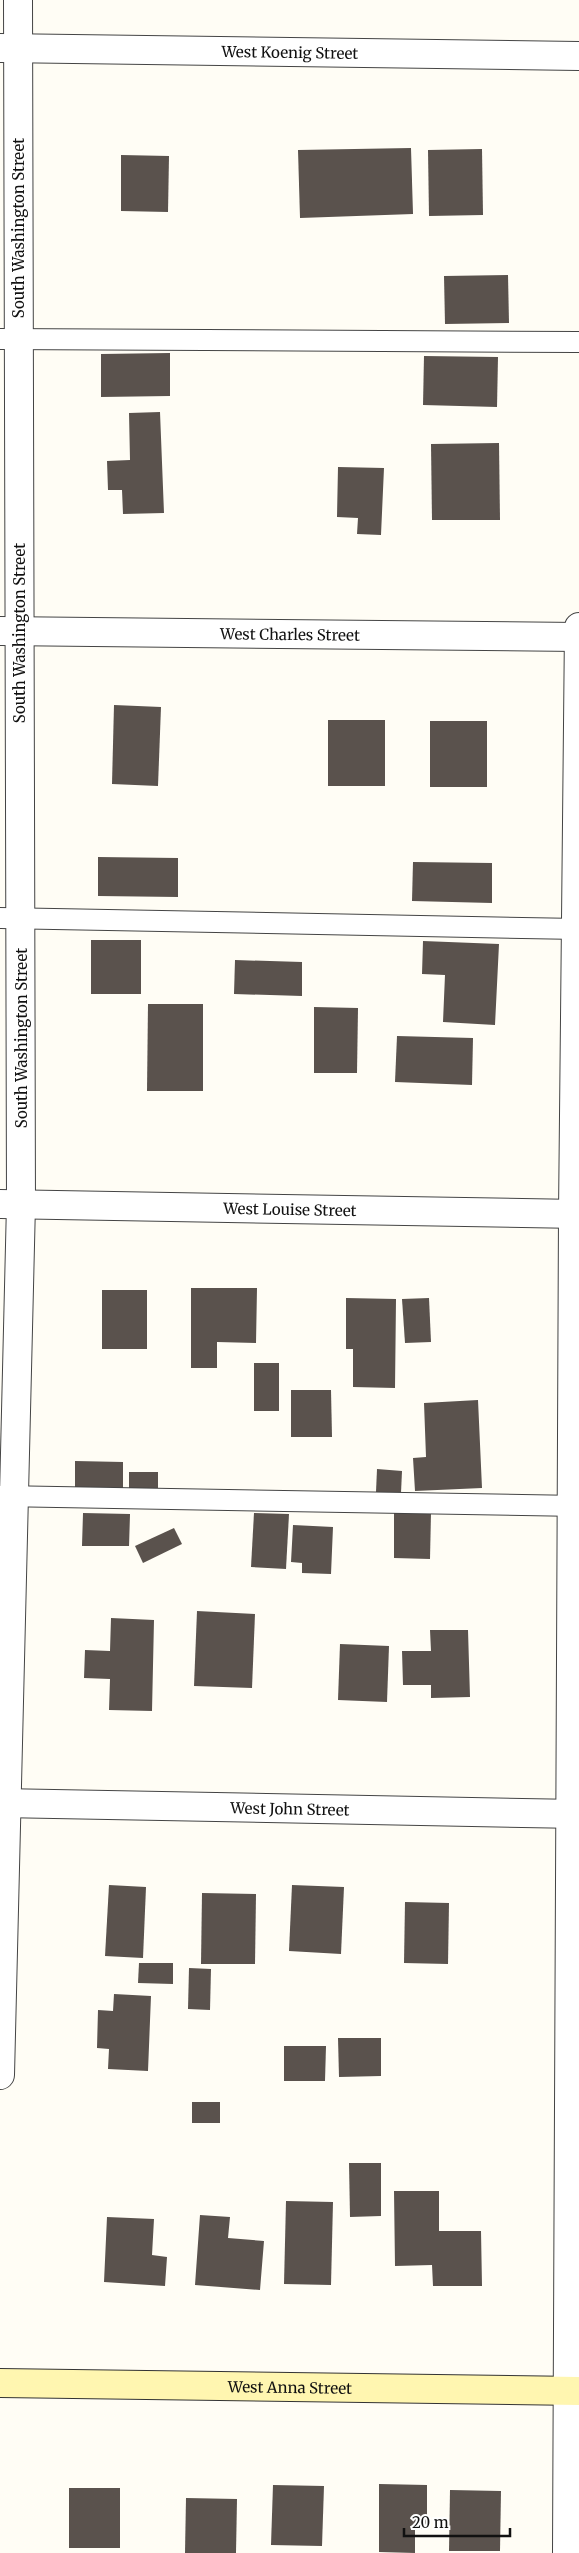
<svg xmlns="http://www.w3.org/2000/svg" width="579" height="2553" viewBox="0 0 579 2553" font-family="Merriweather,serif">
	<rect width="100%" height="100%" fill="#fffdf5"/>
	<g fill="#5a524d">
		<path d="M411 148 413 214 300 218 298 150Z"/>
		<path d="M482 149 483 215 429 216 428 150Z"/>
		<path d="M121 155 169 156 168 212 121 211Z"/>
		<path d="M508 275 509 323 445 324 444 276Z"/>
		<path d="M170 353V396L101 397V354Z"/>
		<path d="M424 356 498 357 497 407 423 405Z"/>
		<path d="M160 412 164 513 123 514 122 490H108L107 461 130 460 129 413Z"/>
		<path d="M499 443 500 520H432L431 444Z"/>
		<path d="M338 467 384 468 381 535 357 534 358 518 337 517Z"/>
		<path d="M114 705 161 707 158 786 112 784Z"/>
		<rect x="328" y="720" width="57" height="66"/>
		<rect x="430" y="721" width="57" height="66"/>
		<path d="M98 857 178 858V897L98 896Z"/>
		<path d="M413 862 492 863V903L412 901Z"/>
		<rect x="91" y="940" width="50" height="54"/>
		<path d="M423 941 499 944 495 1025 443 1022 445 975 422 974Z"/>
		<path d="M235 960 302 962V996L234 994Z"/>
		<path d="M148 1004H203V1091H147Z"/>
		<path d="M314 1007 358 1008 357 1073H314Z"/>
		<path d="M397 1036 473 1038 472 1085 395 1082Z"/>
		<path d="M191 1288H257L256 1343 217 1342V1368H191Z"/>
		<rect x="102" y="1290" width="45" height="59"/>
		<path d="M346 1298 396 1299 395 1388 353 1387V1349H346Z"/>
		<path d="M429 1298 431 1342 405 1343 402 1299Z"/>
		<rect x="254" y="1363" width="25" height="48"/>
		<path d="M291 1390H331L332 1437H291Z"/>
		<path d="M478 1400 482 1488 415 1491 413 1458 426 1457 424 1403Z"/>
		<path d="M75 1461 123 1462V1491L75 1490Z"/>
		<path d="M377 1469 402 1471 401 1493 376 1492Z"/>
		<rect x="129" y="1472" width="29" height="18"/>
		<path d="M394 1512 431 1513 430 1559 394 1558Z"/>
		<path d="M83 1513 130 1514 129 1546H82Z"/>
		<path d="M254 1513 289 1514 286 1569 251 1567Z"/>
		<path d="M293 1525 333 1527 331 1574 302 1573V1563L291 1562Z"/>
		<path d="M174 1528 182 1544 143 1563 135 1546Z"/>
		<path d="M197 1611 255 1614 252 1688 194 1686Z"/>
		<path d="M111 1618 154 1620 152 1711 109 1710 110 1679 84 1678 85 1650 110 1651Z"/>
		<path d="M430 1630H468L470 1697 431 1698V1685H403L402 1651H431Z"/>
		<path d="M340 1644 389 1646 387 1702 338 1700Z"/>
		<path d="M109 1885 146 1887 143 1958 105 1956Z"/>
		<path d="M292 1885 344 1887 341 1954 289 1951Z"/>
		<path d="M202 1893 256 1894 255 1964H201Z"/>
		<path d="M405 1902 449 1903 448 1964 404 1963Z"/>
		<path d="M139 1963H173V1984L138 1983Z"/>
		<path d="M189 1968 211 1969 210 2010 188 2009Z"/>
		<path d="M114 1994 151 1996 148 2071 108 2069 109 2049 97 2048 98 2010 113 2011Z"/>
		<path d="M338 2038H381V2076L339 2077Z"/>
		<path d="M284 2046H326L325 2081H284Z"/>
		<rect x="192" y="2102" width="28" height="21"/>
		<path d="M349 2163H381V2216L350 2217Z"/>
		<path d="M394 2191H439V2231H481L482 2286H433L432 2265 395 2266Z"/>
		<path d="M286 2201 333 2202 331 2285 284 2284Z"/>
		<path d="M200 2215 230 2217 228 2238 264 2241 260 2290 195 2285Z"/>
		<path d="M107 2217 154 2219 152 2255 167 2257 165 2286 104 2282Z"/>
		<path d="M379 2484 427 2485V2529H415V2553L379 2552Z"/>
		<path d="M273 2485 324 2486 322 2546 271 2545Z"/>
		<rect x="69" y="2488" width="51" height="60"/>
		<path d="M450 2490 501 2491 500 2551H449Z"/>
		<path d="M186 2498 237 2499 236 2553H185Z"/>
	</g>
	<g fill="none" stroke-linecap="round" stroke-linejoin="round">
		<g stroke="#444" stroke-width="22">
			<g id="service">
				<path d="M0 339 579 342"/>
				<path d="M0 918 579 929"/>
				<path d="M0 1496 579 1506"/>
			</g>
		</g>
		<g stroke="#444" stroke-width="30">
			<g id="minor">
				<path id="s1" d="M0 631 579 637"/>
				<path id="s2" d="M0 1204 579 1214"/>
				<path id="s3" d="M0 1803 579 1814"/>
				<path d="M0 2075 21 1204 18 0"/>
				<path d="M567 2553 573 1214 579 627"/>
			</g>
		</g>
		<g stroke="#444" stroke-width="30">
			<g id="tertiary">
				<path id="s4" d="M0 48 579 56"/>
			</g>
		</g>
		<g stroke="#333" stroke-width="30">
			<g id="secondary">
				<path id="s5" d="M0 2383 579 2391"/>
			</g>
		</g>
		<use href="#service" stroke="#fff" stroke-width="20"/>
		<use href="#minor" stroke="#fff" stroke-width="28"/>
		<use href="#tertiary" stroke="#fff" stroke-width="28"/>
		<use href="#secondary" stroke="#fff6b0" stroke-width="28"/>
	</g>
	<g text-anchor="middle" dominant-baseline="central" stroke-width="5" stroke-linejoin="round" paint-order="stroke">
		<g font-size="15" fill="#111" stroke="#fff">
			<text stroke="none"><textPath href="#s4" startOffset="290">West Koenig Street</textPath></text>
			<text transform="translate(18 228) rotate(-90)">South Washington Street</text>
			<text transform="translate(19 633) rotate(-90)">South Washington Street</text>
			<text stroke="none"><textPath href="#s1" startOffset="290">West Charles Street</textPath></text>
			<text transform="translate(21 1038) rotate(-90)">South Washington Street</text>
			<text stroke="none"><textPath href="#s2" startOffset="290">West Louise Street</textPath></text>
			<text stroke="none"><textPath href="#s3" startOffset="290">West John Street</textPath></text>
			<text stroke="none"><textPath href="#s5" startOffset="290">West Anna Street</textPath></text>
		</g>
	</g>
	<path d="M404 2528v8h106v-8" fill="none" stroke="#111111" stroke-width="2.5"/>
	<text x="412" y="2528" font-size="15" fill="#111111" stroke="#ffffff" stroke-width="4" paint-order="stroke">20 m</text>
</svg>
